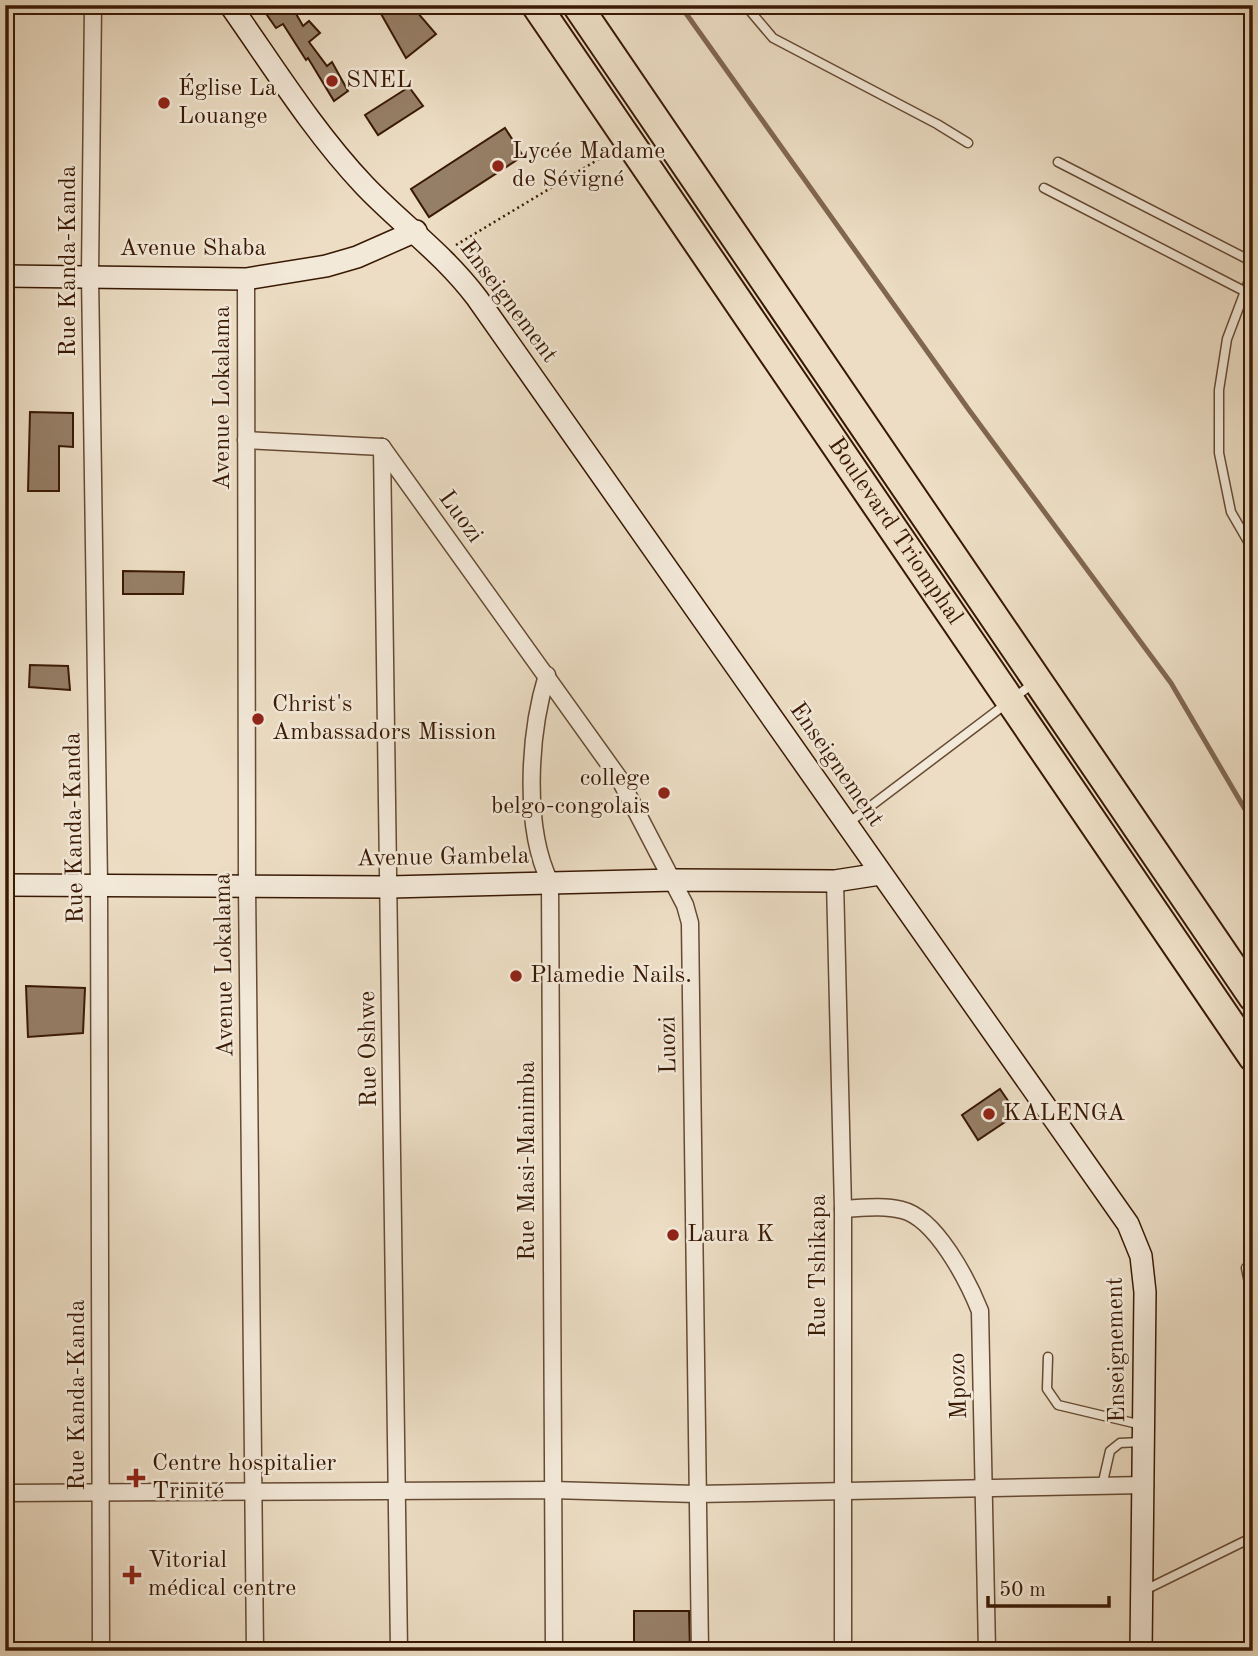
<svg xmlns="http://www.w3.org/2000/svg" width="1258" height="1656" viewBox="0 0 1258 1656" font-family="'Old Standard TT',serif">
	<rect width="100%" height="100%" fill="#ecddc4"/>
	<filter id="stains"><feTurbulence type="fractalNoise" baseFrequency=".00286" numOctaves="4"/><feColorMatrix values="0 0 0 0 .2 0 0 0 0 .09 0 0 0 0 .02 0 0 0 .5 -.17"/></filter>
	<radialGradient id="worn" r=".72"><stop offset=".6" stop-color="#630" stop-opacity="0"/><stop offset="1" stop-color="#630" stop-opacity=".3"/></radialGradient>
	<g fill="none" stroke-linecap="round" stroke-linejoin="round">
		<path stroke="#80664f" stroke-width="5" d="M680 5 969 410 1171 683 1253 823"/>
	</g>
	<g fill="#967f67" stroke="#391903" stroke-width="2">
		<path d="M260 5H291L303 26 309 21 320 33 309 42 327 66 332 62 348 91 334 101 308 58 306 60 283 24 276 28Z"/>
		<path d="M376 5H411L436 34 406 58Z"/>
		<path d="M409 87 423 106 378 135 365 115Z"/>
		<path d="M505 128 523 156 429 217 411 189Z"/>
		<path d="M30 412 73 413V447L59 446V491H28Z"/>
		<path d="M123 571 184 572 183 594H123Z"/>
		<path d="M30 665 68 666 70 690 29 687Z"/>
		<path d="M26 986 85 988 83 1033 28 1037Z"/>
		<path d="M1000 1089 1017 1114 978 1140 962 1115Z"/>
		<path d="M634 1611H689L690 1651H634Z"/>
	</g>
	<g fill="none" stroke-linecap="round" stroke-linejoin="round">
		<g stroke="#664a33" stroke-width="11">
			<g id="lane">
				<path d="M745 5 773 38 937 124 968 143"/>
				<path d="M1058 162 1253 262"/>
				<path d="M1044 188 1244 291"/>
				<path d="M1253 270 1227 339 1219 390V453L1231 512 1253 550"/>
				<path d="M847 824 1035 682"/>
				<path d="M1246 1268 1253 1303"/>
				<path d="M1048 1357 1047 1389 1058 1405 1142 1425"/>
				<path d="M1102 1486 1110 1451 1120 1443 1141 1442"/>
				<path d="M1145 1590 1253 1537"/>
			</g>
		</g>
		<g stroke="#664a33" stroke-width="19">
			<g id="street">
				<path d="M93 5 90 275 99 884 101 1651"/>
				<path d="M246 279 247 885 255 1651"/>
				<path d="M246 440 382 447"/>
				<path d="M382 447 619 778 685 905 690 923 700 1651"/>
				<path d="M382 447 399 1651"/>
				<path d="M547 675C529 733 523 827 550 882L554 1651"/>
				<path d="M835 881 843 1209V1651"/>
				<path d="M843 1209C862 1208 883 1205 902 1210 936 1218 968 1281 980 1311L987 1651"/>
				<path d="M5 1493 551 1490 696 1494 1145 1485"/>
			</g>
		</g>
		<g stroke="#391903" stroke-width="24">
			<g id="secondary">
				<path d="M230 5C273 66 313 131 364 185 402 225 442 252 477 298L1128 1224 1141 1256 1145 1292 1141 1651"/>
				<path d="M5 276 246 279 326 266 357 257 416 231"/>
				<path d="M5 885 390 887 675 880 835 881 880 874"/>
			</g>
		</g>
		<g stroke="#391903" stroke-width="32">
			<g id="highway">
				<path id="s1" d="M536 5 1253 1057"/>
				<path d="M577 5 1253 997"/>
			</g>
		</g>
		<path stroke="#391903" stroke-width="2.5" stroke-dasharray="2 3.5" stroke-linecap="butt" d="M456 245 609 153"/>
		<use href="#lane" stroke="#f3e9d9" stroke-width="8"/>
		<use href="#street" stroke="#f3e9d9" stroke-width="16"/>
		<use href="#secondary" stroke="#f3e9d9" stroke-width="21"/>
		<use href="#highway" stroke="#ecddc4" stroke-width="28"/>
	</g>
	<g fill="#8f2418" stroke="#f3e9d9" stroke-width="2.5">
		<circle cx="332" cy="81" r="7"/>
		<circle cx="164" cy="103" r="7"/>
		<circle cx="498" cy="166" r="7"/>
		<circle cx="258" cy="719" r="7"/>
		<circle cx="664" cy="793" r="7"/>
		<circle cx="516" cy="976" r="7"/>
		<circle cx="989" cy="1114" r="7"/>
		<circle cx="673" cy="1235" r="7"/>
		<path d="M132.5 1467.5h7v7h7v7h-7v7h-7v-7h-7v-7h7z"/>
		<path d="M128.5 1564.5h7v7h7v7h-7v7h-7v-7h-7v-7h7z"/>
	</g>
	<g text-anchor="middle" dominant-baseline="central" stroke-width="5" stroke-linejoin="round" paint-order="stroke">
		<g font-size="24" fill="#391903" stroke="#f3e9d9" text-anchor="start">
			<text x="346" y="81">SNEL</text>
			<text x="178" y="89">Église La<tspan x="178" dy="28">Louange</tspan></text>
			<text x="512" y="152">Lycée Madame<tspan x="512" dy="28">de Sévigné</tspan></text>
			<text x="272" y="705">Christ's<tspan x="272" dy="28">Ambassadors Mission</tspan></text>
			<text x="650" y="779" text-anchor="end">college<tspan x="650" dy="28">belgo-congolais</tspan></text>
			<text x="530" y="976">Plamedie Nails.</text>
			<text x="1003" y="1114">KALENGA</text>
			<text x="687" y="1235">Laura K</text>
			<text x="152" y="1464">Centre hospitalier<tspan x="152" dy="28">Trinité</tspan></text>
			<text x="148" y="1561">Vitorial<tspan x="148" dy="28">médical centre</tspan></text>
		</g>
		<g font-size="24" fill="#391903" stroke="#f3e9d9">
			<text x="193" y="249">Avenue Shaba</text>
			<text transform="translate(69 261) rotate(-90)">Rue Kanda-Kanda</text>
			<text transform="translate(508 302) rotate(53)">Enseignement</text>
			<text transform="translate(223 398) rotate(-90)">Avenue Lokalama</text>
			<text transform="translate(460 517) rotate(54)">Luozi</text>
			<text stroke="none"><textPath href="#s1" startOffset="637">Boulevard Triomphal</textPath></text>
			<text transform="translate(836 765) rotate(55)">Enseignement</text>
			<text transform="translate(75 828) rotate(-91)">Rue Kanda-Kanda</text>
			<text transform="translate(443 858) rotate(-1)">Avenue Gambela</text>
			<text transform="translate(225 965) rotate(-91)">Avenue Lokalama</text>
			<text transform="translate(669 1045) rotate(-91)">Luozi</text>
			<text transform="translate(369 1049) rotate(-91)">Rue Oshwe</text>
			<text transform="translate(528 1161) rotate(-90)">Rue Masi-Manimba</text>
			<text transform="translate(819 1266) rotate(-90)">Rue Tshikapa</text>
			<text transform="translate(1117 1350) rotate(-91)">Enseignement</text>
			<text transform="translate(959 1386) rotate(-92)">Mpozo</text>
			<text transform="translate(78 1395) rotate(-90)">Rue Kanda-Kanda</text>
		</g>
	</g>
	<rect width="1258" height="1656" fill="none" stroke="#ecddc4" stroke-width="28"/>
	<rect x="7" y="7" width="1244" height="1642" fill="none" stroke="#391903" stroke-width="3.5"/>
	<rect x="14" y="14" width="1230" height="1628" fill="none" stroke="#391903" stroke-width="2"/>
	<path d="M988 1596v10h121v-10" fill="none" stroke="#391903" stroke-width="3.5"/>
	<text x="999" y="1596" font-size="21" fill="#391903" stroke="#f3e9d9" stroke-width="5" paint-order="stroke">50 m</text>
	<rect width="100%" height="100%" filter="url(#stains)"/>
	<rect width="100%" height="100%" fill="url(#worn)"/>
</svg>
